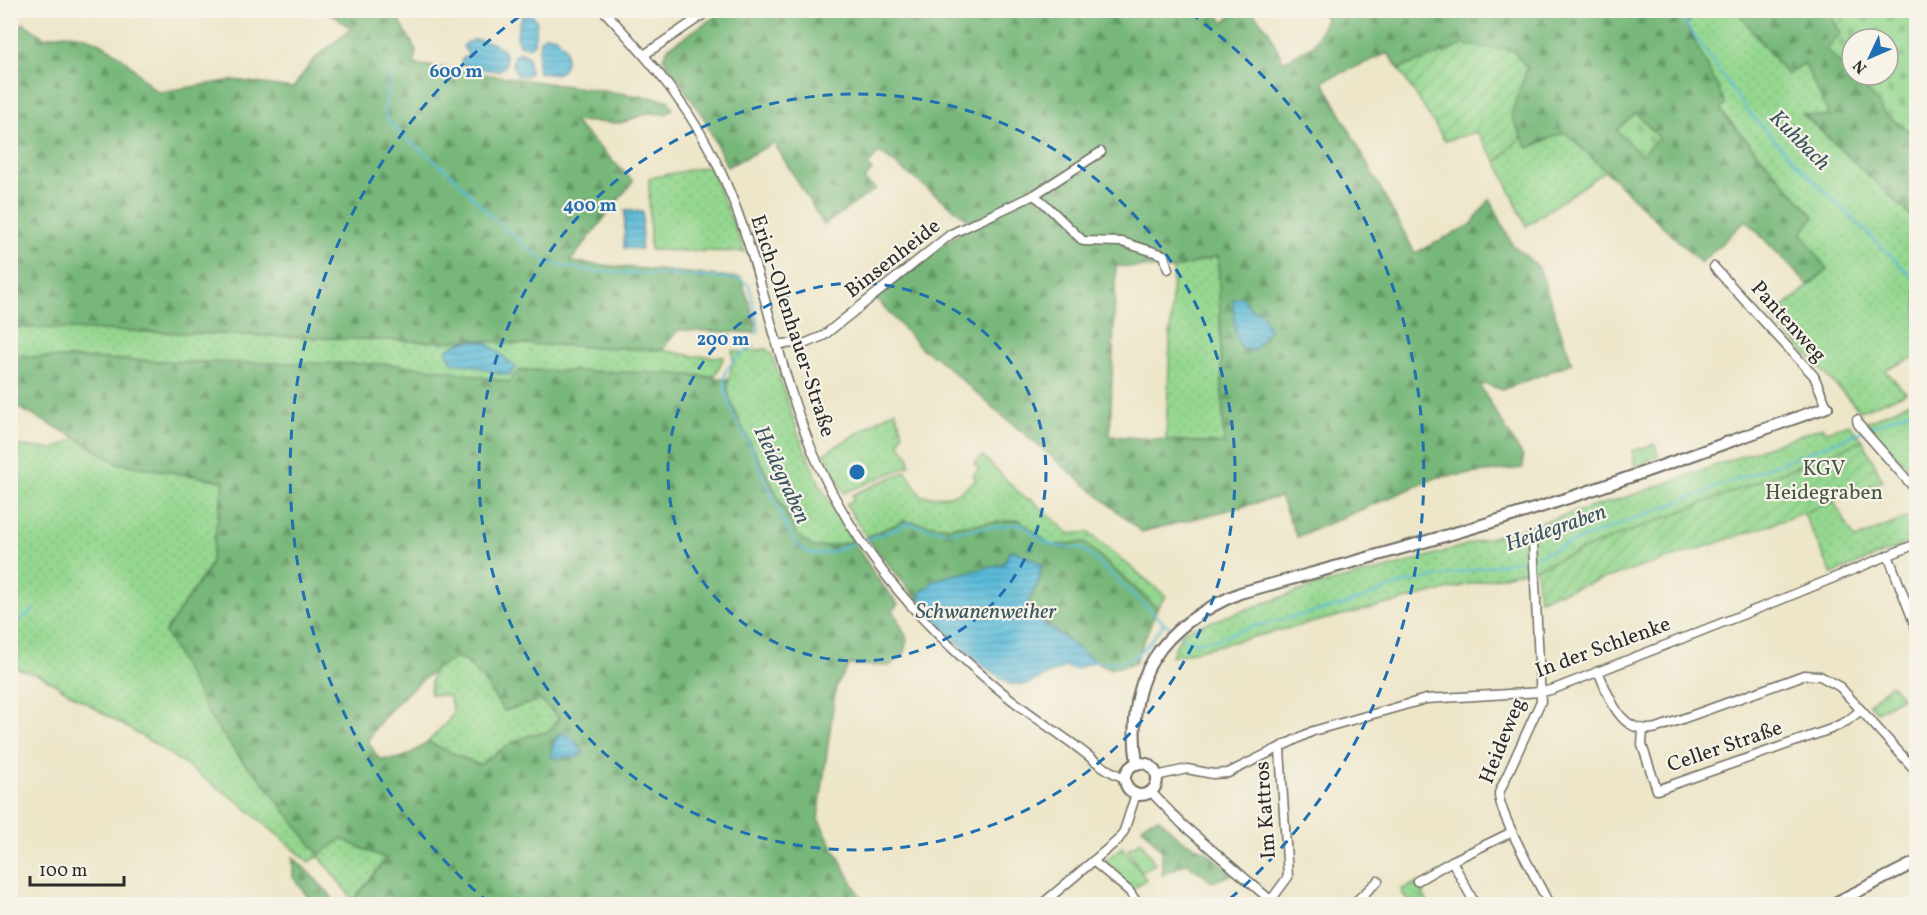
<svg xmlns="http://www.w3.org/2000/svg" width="1927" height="915" viewBox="0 0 1927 915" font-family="Vollkorn,serif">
	<defs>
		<pattern id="grass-dots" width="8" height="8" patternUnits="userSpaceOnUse" patternTransform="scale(1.5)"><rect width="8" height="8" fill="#94d78f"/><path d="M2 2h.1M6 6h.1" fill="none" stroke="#80b97c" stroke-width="1.8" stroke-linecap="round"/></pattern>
		<pattern id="forest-firs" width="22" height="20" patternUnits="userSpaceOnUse" patternTransform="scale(1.5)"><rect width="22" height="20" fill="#77b87a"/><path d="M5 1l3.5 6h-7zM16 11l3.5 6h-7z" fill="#629664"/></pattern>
		<pattern id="cemetery-stones" width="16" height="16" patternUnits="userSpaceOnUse" patternTransform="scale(1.5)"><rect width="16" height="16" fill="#94d78f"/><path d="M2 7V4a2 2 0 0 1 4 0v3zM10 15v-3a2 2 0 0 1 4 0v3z" fill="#80b97c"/></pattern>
		<pattern id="park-crowns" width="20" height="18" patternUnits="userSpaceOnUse" patternTransform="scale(1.5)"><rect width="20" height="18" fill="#94d78f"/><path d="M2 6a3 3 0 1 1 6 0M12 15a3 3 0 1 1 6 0" fill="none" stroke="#80b97c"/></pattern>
		<pattern id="garden-furrows" width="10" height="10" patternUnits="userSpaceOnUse" patternTransform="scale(1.5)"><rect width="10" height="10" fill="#94d78f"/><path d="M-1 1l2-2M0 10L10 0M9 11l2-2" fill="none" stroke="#80b97c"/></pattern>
		<pattern id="water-rules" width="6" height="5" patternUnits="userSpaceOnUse" patternTransform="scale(1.5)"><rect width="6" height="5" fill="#5cbcda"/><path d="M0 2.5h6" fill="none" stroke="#4c99b1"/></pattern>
	</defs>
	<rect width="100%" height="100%" fill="#f7f3e8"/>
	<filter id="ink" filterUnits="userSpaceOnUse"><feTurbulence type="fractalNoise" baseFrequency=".0167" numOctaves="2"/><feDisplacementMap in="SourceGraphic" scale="12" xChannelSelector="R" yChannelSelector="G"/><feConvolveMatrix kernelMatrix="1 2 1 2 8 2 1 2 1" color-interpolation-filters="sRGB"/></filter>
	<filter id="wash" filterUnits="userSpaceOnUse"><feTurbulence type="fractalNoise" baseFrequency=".008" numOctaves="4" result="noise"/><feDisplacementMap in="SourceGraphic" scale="24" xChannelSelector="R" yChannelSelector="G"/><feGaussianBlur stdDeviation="1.35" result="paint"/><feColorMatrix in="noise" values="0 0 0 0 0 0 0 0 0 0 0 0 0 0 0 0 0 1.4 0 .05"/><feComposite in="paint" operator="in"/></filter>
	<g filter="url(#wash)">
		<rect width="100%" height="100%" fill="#ede6c9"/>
		<g fill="url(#grass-dots)" stroke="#60815d" stroke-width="1.5">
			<path d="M1690 11H1737L1787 75 1804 63 1830 117 1803 115 1905 209 1916 224V357L1885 370 1906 393 1860 411 1772 317 1827 270 1801 233 1813 216 1721 111 1687 26 1692 14Z"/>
			<path d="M1565 131 1606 170 1526 226 1497 162 1521 136 1529 148Z"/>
			<path d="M709 166 745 252 650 250 649 178Z"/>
			<path d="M1218 256 1224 444 1166 440 1173 269Z"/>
			<path d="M11 327 443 342 473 339 503 343 662 350 694 356 724 357 715 376 520 370 508 382 443 370 36 357 11 354Z"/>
			<path d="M766 349 772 354 799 436 820 485 853 541 831 546 813 547 797 535C785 509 772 484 759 459 748 438 736 418 729 395 724 379 736 366 732 350L742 352Z"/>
			<path d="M1916 399V475L1865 423Z"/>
			<path d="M895 410 903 434 899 443 909 457 910 465 844 493 825 453Z"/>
			<path d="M1849 424 1863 441 1536 568 1171 657 1183 631 1315 586 1393 567 1639 493 1822 427 1826 431Z"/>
			<path d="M77 438 117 463 224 481 210 566 165 632 243 762 260 778 342 839 386 859 353 900 319 856 309 862 240 803 153 743 43 677 11 666V594L19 595 14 575 11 574V445L54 449Z"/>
			<path d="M1655 444 1658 457 1635 467 1632 451Z"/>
			<path d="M983 456 1023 497 1032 500 1070 534 1088 532 1166 596 1157 608 1084 542 1052 546 1019 520 946 527 904 521 866 537 846 504 854 500 852 495 906 471 921 496C950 497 954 499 976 479L973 475 979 469 974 463Z"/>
			<path d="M1834 502 1855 539 1916 514V540L1832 574 1803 512Z"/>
			<path d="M458 657C478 667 492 694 504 711L540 700 560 718 548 732C521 734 500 750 479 765L428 742 449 720 453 711 449 696 430 694 432 672 446 662Z"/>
		</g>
		<g fill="url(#forest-firs)" stroke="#517252" stroke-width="1.5" fill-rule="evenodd">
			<path d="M725 10H1215L1223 22 1240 11H1251L1269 31 1283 62 1314 45 1326 19 1322 11H1370L1373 16 1385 10 1690 11 1693 14 1687 26 1725 102 1721 112 1814 216 1802 233 1827 270 1808 285 1746 220 1701 263 1565 132 1528 148 1511 115 1527 69 1464 45 1399 69 1388 53 1323 81 1415 253 1471 225 1490 199 1512 244 1539 268 1572 363 1502 390 1486 384 1480 386 1523 457V468L1438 477 1297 537 1280 497 1142 532 991 406 936 357 922 349 875 297 929 253 974 224 879 152 868 165 872 170 864 180 876 189 824 225 774 143 727 167 704 118 663 58 669 47ZM1218 256 1224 444 1110 436 1116 266 1173 269Z"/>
			<path d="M328 11H394L416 50 414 64 668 100 673 109 666 114 648 113 621 123 573 121 633 181 570 262 741 278 756 324 755 333 678 330 662 350 503 343 473 339 443 342 11 327 10 37 23 23 45 38C80 26 112 46 136 71 143 78 150 89 160 92L234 80 293 88 313 60 351 29Z"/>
			<path d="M1737 11H1835L1830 14 1841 33 1827 50 1870 93 1888 117 1916 135V224L1905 209 1803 114 1830 117 1804 63 1787 75Z"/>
			<path d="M10 354 36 357 181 362 387 364 444 370 508 382 520 370 667 373 727 379 728 393 737 418 797 535 813 547 831 546 853 541 877 578 898 604 893 610 907 638 904 655 889 666 849 665 836 686 818 819 864 904H355L353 901 386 859 342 839 319 855 260 778 243 762 212 720 165 632 210 566 224 481 117 463 77 438 11 404ZM458 657C478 667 492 694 504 711L540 700 559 718 548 732C521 734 500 750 479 765L428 742C411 754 399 763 378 758L368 741C380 715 431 667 458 657ZM557 736 574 741 580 746 578 757H565L551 751Z"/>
			<path d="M1019 520 1052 546 1084 542 1157 608 1135 663 1110 669 1095 661 1029 612 1028 602 1039 581 1042 564H1003L937 580 920 593 921 604 866 537 904 521 946 527Z"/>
			<path d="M1159 818 1180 839 1205 851 1233 874 1212 882 1187 863 1162 875V851L1142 826 1148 821Z"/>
			<path d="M293 857 328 892 336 904H313L293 877Z"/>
		</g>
		<g fill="url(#cemetery-stones)" stroke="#60815d" stroke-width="1.5" fill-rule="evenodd">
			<path d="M1835 10 1916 11V135L1888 117 1870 93 1827 50 1841 33 1830 13ZM1852 39H1888V75H1852Z"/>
			<path d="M1636 113 1659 138 1640 155 1617 130Z"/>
		</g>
		<g fill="url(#park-crowns)" stroke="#60815d" stroke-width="1.5">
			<path d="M1891 684 1902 697 1877 712 1869 704Z"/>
			<path d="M1122 847 1146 879 1132 890 1102 863Z"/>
			<path d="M1417 883 1427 901 1421 904H1410L1402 893V889Z"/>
		</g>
		<g fill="url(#garden-furrows)" stroke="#60815d" stroke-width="1.5">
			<path d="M1464 45 1512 50 1527 68 1511 115 1521 136 1497 162 1477 132 1445 141 1399 69Z"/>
			<path d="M1863 441 1883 481C1772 529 1654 563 1539 599L1536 568Z"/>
		</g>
		<path fill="#94d78f" stroke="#60815d" stroke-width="1.5" d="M1141 841 1155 864 1141 872 1128 849Z"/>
		<g fill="url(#water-rules)" stroke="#447482" stroke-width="1.5">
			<path d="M525 13 532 14 537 22 534 43 529 47 519 45C515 37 518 20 525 13Z"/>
			<path d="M546 35 556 37 565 47C570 70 560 79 539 72L537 69 540 40Z"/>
			<path d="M473 40C488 40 511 46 505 66L498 71 463 66 461 60 469 55 463 47 466 43Z"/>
			<path d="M520 52 528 57 530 73 525 76 517 75 512 64 514 55Z"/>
			<path d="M625 210 643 212 641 249 624 248Z"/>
			<path d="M1243 297 1250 308 1262 313 1269 329 1254 351 1241 349 1235 333 1233 299Z"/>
			<path d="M476 341 487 343 516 367 510 375 501 374 475 366 452 362 446 351C455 342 465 341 476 341Z"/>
			<path d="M1011 549 1042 564 1039 581 1028 602 1029 612 1095 661 1076 669 1064 667 1028 684H1010L979 663 933 619 921 604 920 593 937 579 1003 564Z"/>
			<path d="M560 732C569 734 579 744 583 752L578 757 551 758 553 744Z"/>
		</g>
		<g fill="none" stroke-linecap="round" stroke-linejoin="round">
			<g stroke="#5cbcda" stroke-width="2">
				<path d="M1676 10 1747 110 1797 164 1916 280"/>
				<path d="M391 73 384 110 388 121 408 140 449 172 496 221 545 262 588 271 740 279 749 285 759 328 758 334"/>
				<path d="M755 345 737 357 725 372V391L734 416 748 441 790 535C812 567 829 552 858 541"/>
				<path d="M864 540 897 529 906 523 947 532 1022 524C1047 545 1048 548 1082 548L1164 623"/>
				<path d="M1537 556 1855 434 1916 408"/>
				<path d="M10 627 35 609"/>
				<path d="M1179 634 1184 639 1194 642 1217 639 1247 628 1347 604 1400 584 1532 558"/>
				<path d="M1095 661C1133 669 1143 651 1164 623L1174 631"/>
			</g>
		</g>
	</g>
	<g filter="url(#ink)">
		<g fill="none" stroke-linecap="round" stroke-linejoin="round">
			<g stroke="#6f6c62" stroke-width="11">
				<g id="minor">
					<path d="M603 10C652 62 697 115 725 181 765 272 777 373 818 464 861 558 927 632 1007 696 1028 713 1051 728 1073 744 1089 756 1105 771 1125 778"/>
					<path d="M644 55 710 10"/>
					<path d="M1034 195 1045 204 1083 241 1122 242 1164 255 1168 269"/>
					<path d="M1714 267 1814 376 1827 407"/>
					<path d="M776 344 806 343 823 336 951 234 1034 195 1101 152"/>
					<path d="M1857 420 1858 424 1916 490"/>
					<path d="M1533 543 1541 701 1499 793C1498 813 1539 883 1549 904"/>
					<path d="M1888 555 1916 628"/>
					<path d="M1598 671C1610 698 1620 736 1657 728L1804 675 1820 676 1840 687 1916 771"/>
					<path d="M1643 730 1642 745 1657 790 1831 729 1847 721 1861 710"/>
					<path d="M1156 776 1187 769 1213 774 1228 773 1313 731 1426 699 1542 692 1554 689 1780 600 1916 544"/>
					<path d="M1151 792 1182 824 1275 904"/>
					<path d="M1093 861 1129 891 1138 904"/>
					<path d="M1452 861 1475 904"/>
					<path d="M1417 881 1452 861 1512 832"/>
					<path d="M1271 900 1288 877 1280 749"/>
					<path d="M1042 904 1118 840 1124 831 1136 794"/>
					<path d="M1353 904 1378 881"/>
				</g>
			</g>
			<g stroke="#6f6c62" stroke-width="14">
				<g id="major">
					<circle cx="1141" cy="779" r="16"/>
					<path d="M1137 764C1124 677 1161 626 1240 593 1338 566 1437 540 1534 509 1633 478 1729 441 1827 407"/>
					<path d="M1833 904 1916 862"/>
				</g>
			</g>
			<use href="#minor" stroke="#fff" stroke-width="8"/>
			<use href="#major" stroke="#fff" stroke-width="10"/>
		</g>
	</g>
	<g fill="none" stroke="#1f6fb2" stroke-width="3" stroke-dasharray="10 8">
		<circle cx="857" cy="472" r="189"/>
		<circle cx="857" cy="472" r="378"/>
		<path d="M489 903A567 567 0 0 1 524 13M1190 13A567 567 0 0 1 1225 903"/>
	</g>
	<g text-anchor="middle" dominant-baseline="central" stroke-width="4.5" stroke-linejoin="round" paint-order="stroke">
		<g font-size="21" fill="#2b2b2b" stroke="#f7f3e8">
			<text transform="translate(893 259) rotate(-38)">Binsenheide</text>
			<text transform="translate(1788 322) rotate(48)">Pantenweg</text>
			<text transform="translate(792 326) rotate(72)">Erich-Ollenhauer-Straße</text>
			<text transform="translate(1603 648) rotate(-20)">In der Schlenke</text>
			<text transform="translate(1503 741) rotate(-68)">Heideweg</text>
			<text transform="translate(1725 747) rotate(-19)">Celler Straße</text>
			<text transform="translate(1266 810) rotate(-94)">Im Kattros</text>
		</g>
		<g font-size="21" fill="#455644" stroke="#f7f3e8">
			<text x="1824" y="469">KGV<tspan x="1824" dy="24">Heidegraben</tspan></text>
		</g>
		<g font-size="22" font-style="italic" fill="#3a5660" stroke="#f7f3e8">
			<text transform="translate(1799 141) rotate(45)">Kuhbach</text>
			<text transform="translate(781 475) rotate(65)">Heidegraben</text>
			<text transform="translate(1556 529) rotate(-19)">Heidegraben</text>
			<text x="986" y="612">Schwanenweiher</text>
		</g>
	</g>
	<circle cx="857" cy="472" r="9" fill="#1f6fb2" stroke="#f7f3e8" stroke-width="3"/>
	<g font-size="18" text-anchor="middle" font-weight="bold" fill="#1f6fb2" stroke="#f7f3e8" stroke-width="4.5" stroke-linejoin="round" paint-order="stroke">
		<text x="456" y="77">600 m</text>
		<text x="590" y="211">400 m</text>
		<text x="723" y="345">200 m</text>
	</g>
	<rect width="1927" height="915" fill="none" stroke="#f7f3e8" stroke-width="36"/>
	<g transform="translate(1870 57) rotate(226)"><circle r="28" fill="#f7f3e8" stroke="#a5a39c" stroke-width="1.5"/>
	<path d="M0-4.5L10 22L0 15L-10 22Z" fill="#1f6fb2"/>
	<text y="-9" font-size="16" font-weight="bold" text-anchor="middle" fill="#2b2b2b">N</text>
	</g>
	<path d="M30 876v9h94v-9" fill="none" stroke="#2b2b2b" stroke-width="3"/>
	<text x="39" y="876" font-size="18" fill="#2b2b2b" stroke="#f7f3e8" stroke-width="4.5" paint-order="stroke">100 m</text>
</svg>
